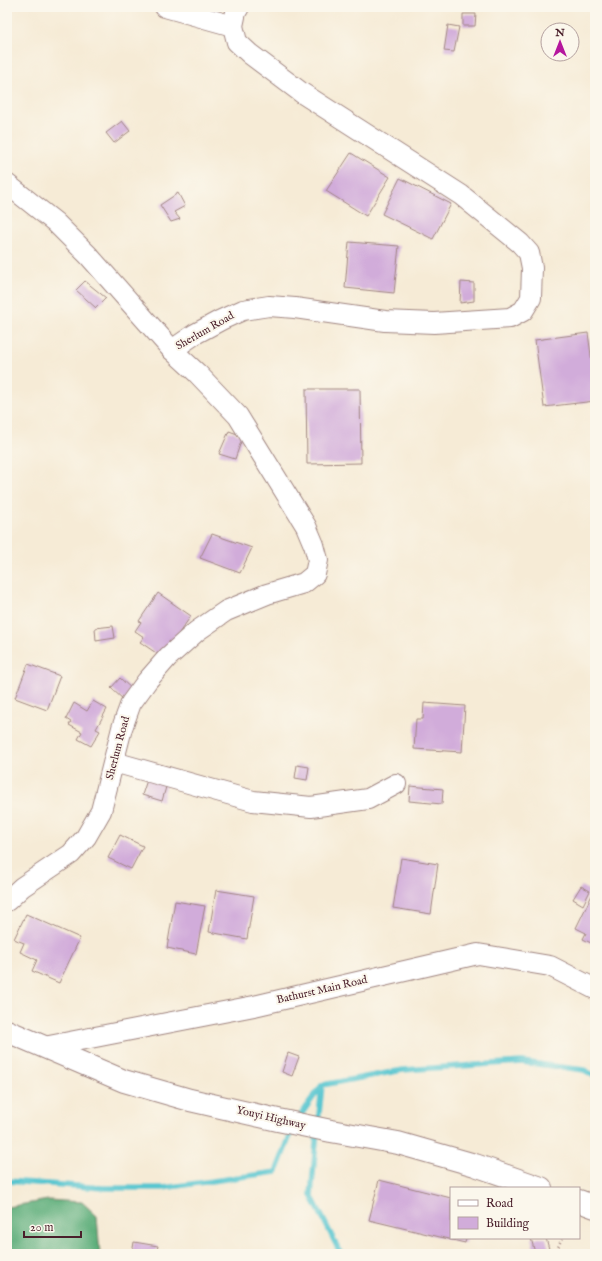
<svg xmlns="http://www.w3.org/2000/svg" width="602" height="1261" viewBox="0 0 602 1261" font-family="'IM FELL English',serif">
	<rect width="100%" height="100%" fill="#fbf7ec"/>
	<filter id="ink" filterUnits="userSpaceOnUse"><feTurbulence type="fractalNoise" baseFrequency=".025" numOctaves="2"/><feDisplacementMap in="SourceGraphic" scale="8" xChannelSelector="R" yChannelSelector="G"/><feConvolveMatrix kernelMatrix="1 2 1 2 8 2 1 2 1" color-interpolation-filters="sRGB"/></filter>
	<filter id="wash" filterUnits="userSpaceOnUse"><feTurbulence type="fractalNoise" baseFrequency=".012" numOctaves="4" result="noise"/><feDisplacementMap in="SourceGraphic" scale="16" xChannelSelector="R" yChannelSelector="G"/><feGaussianBlur stdDeviation="0.9" result="paint"/><feColorMatrix in="noise" values="0 0 0 0 0 0 0 0 0 0 0 0 0 0 0 0 0 1.4 0 .05"/><feComposite in="paint" operator="in"/></filter>
	<g filter="url(#wash)">
		<rect width="100%" height="100%" fill="#f6ebd6"/>
		<path fill="#5cad79" stroke="#536652" d="M48 1200 82 1202 97 1216 100 1254H7V1207Z"/>
		<g fill="none" stroke-linecap="round" stroke-linejoin="round">
			<g stroke="#59c6d0" stroke-width="5.5">
				<path d="M298 1119 322 1085 403 1070 522 1062 584 1070 595 1076"/>
				<path d="M318 1123 322 1086"/>
				<path d="M317 1132 311 1195 341 1254"/>
				<path d="M7 1181 104 1188H163L276 1172 293 1128"/>
			</g>
		</g>
		<g id="blocks">
			<g fill="#d1acda">
				<path d="M463 14H476L475 26H463Z"/>
				<path d="M448 25 459 27 454 52 444 51Z"/>
				<path d="M122 121 130 131 114 143 106 133Z"/>
				<path d="M351 153 390 177 366 216 326 191Z"/>
				<path d="M400 178 451 204 433 239 382 214Z"/>
				<path d="M178 193 185 206 174 212 180 219 171 222 160 205Z"/>
				<path d="M349 242 399 246 394 293 345 288Z"/>
				<path d="M85 281 106 298 96 308 76 290Z"/>
				<path d="M461 282 474 283V301L460 303Z"/>
				<path d="M588 333 595 385V401L544 407 535 340Z"/>
				<path d="M306 389H360L361 463 307 464Z"/>
				<path d="M229 431 243 436 235 459 219 454Z"/>
				<path d="M212 534 252 548 240 573 200 558Z"/>
				<path d="M158 593 191 616 162 657 140 642 144 637 135 631 141 622 139 621Z"/>
				<path d="M113 626 115 638 96 641 95 628Z"/>
				<path d="M28 664 60 676 47 710 15 698Z"/>
				<path d="M120 678 134 691 125 701 111 688Z"/>
				<path d="M93 701 107 709 96 729 100 731 91 746 78 739 82 732 69 725 71 722 66 719 74 703 87 711Z"/>
				<path d="M424 703 465 706 462 752 414 749 416 719H423Z"/>
				<path d="M297 765 309 767 307 780 295 778Z"/>
				<path d="M149 774 168 780 162 801 142 795Z"/>
				<path d="M410 786 443 789 442 804 409 801Z"/>
				<path d="M120 835 143 846 131 869 108 858Z"/>
				<path d="M401 858 438 864 431 914 393 908Z"/>
				<path d="M581 886 590 891 583 905 573 899Z"/>
				<path d="M216 890 254 896 247 939 209 932Z"/>
				<path d="M592 895 595 897V945L583 939 586 933 576 928Z"/>
				<path d="M175 901 205 906 196 954 167 948Z"/>
				<path d="M26 914 80 938 59 983 32 971 37 960 20 952 24 943 14 939Z"/>
				<path d="M288 1053 299 1057 292 1076 282 1072Z"/>
				<path d="M379 1180 451 1198V1238H466L465 1243 369 1220Z"/>
				<path d="M531 1238H546L549 1249 535 1253Z"/>
				<path d="M134 1242 158 1246 156 1254H132Z"/>
			</g>
		</g>
	</g>
	<g filter="url(#ink)">
		<use href="#blocks" fill-opacity="0" stroke="#a08580" stroke-width="1"/>
		<g fill="none" stroke-linecap="round" stroke-linejoin="round">
			<g stroke="#a08580" stroke-width="22">
				<g id="street">
					<path d="M165 7 233 26"/>
					<path d="M7 184 55 222 88 255 172 350"/>
					<path d="M114 762 253 801 311 807 368 799 396 784"/>
					<path d="M7 901 22 887 71 854 86 837 101 811 122 728 131 703 147 681 168 657 197 631 226 611 267 594 304 583 315 574 318 560 314 545 306 526 238 416 197 373 172 350 195 334 221 320 243 310 269 306 295 308 385 321 434 323 510 318 523 311 531 298 532 268 529 253 520 243 461 195 302 93 250 54 237 42 233 26 236 12 239 7"/>
					<path d="M44 1047 254 1006 478 954 550 966 595 989"/>
				</g>
			</g>
			<g stroke="#a08580" stroke-width="24">
				<g id="primary">
					<path d="M7 1031 124 1081 190 1100 278 1120 331 1131 398 1143 475 1165 541 1188"/>
					<path d="M579 1201 595 1207"/>
				</g>
			</g>
			<path stroke="#a08580" stroke-width="2.5" stroke-dasharray="1 3" stroke-linecap="butt" d="M555 1254 562 1238"/>
			<use href="#street" stroke="#fff" stroke-width="20"/>
			<use href="#primary" stroke="#fff" stroke-width="22"/>
		</g>
	</g>
	<g text-anchor="middle" dominant-baseline="central" stroke-width="4" stroke-linejoin="round" paint-order="stroke">
		<g font-size="11" fill="#4a1f2b" stroke="#fbf7ec">
			<text transform="translate(205 331) rotate(-30)">Sherlum Road</text>
			<text transform="translate(118 748) rotate(-75)">Sherlum Road</text>
			<text transform="translate(322 990) rotate(-13)">Bathurst Main Road</text>
			<text transform="translate(271 1118) rotate(13)">Youyi Highway</text>
		</g>
	</g>
	<rect width="602" height="1261" fill="none" stroke="#fbf7ec" stroke-width="24"/>
	<rect x="450" y="1187" width="130" height="52" fill="#fbf7ec" stroke="#b4a19f"/>
	<rect x="458" y="1200" width="20" height="6" fill="#ffffff" stroke="#b4a19f"/>
	<text x="486" y="1207" font-size="12" fill="#4a1f2b">Road</text>
	<rect x="458" y="1217" width="20" height="12" fill="#d1acda" stroke="#b4a19f"/>
	<text x="486" y="1227" font-size="12" fill="#4a1f2b">Building</text>
	<g transform="translate(560 42)"><circle r="19" fill="#fbf7ec" stroke="#b4a19f"/>
	<path d="M0-3L7 15L0 10L-7 15Z" fill="#b5179e"/>
	<text y="-6" font-size="11" font-weight="bold" text-anchor="middle" fill="#4a1f2b">N</text>
	</g>
	<path d="M24 1231v6h57v-6" fill="none" stroke="#4a1f2b" stroke-width="2"/>
	<text x="30" y="1231" font-size="12" fill="#4a1f2b" stroke="#fbf7ec" stroke-width="3" paint-order="stroke">20 m</text>
</svg>
